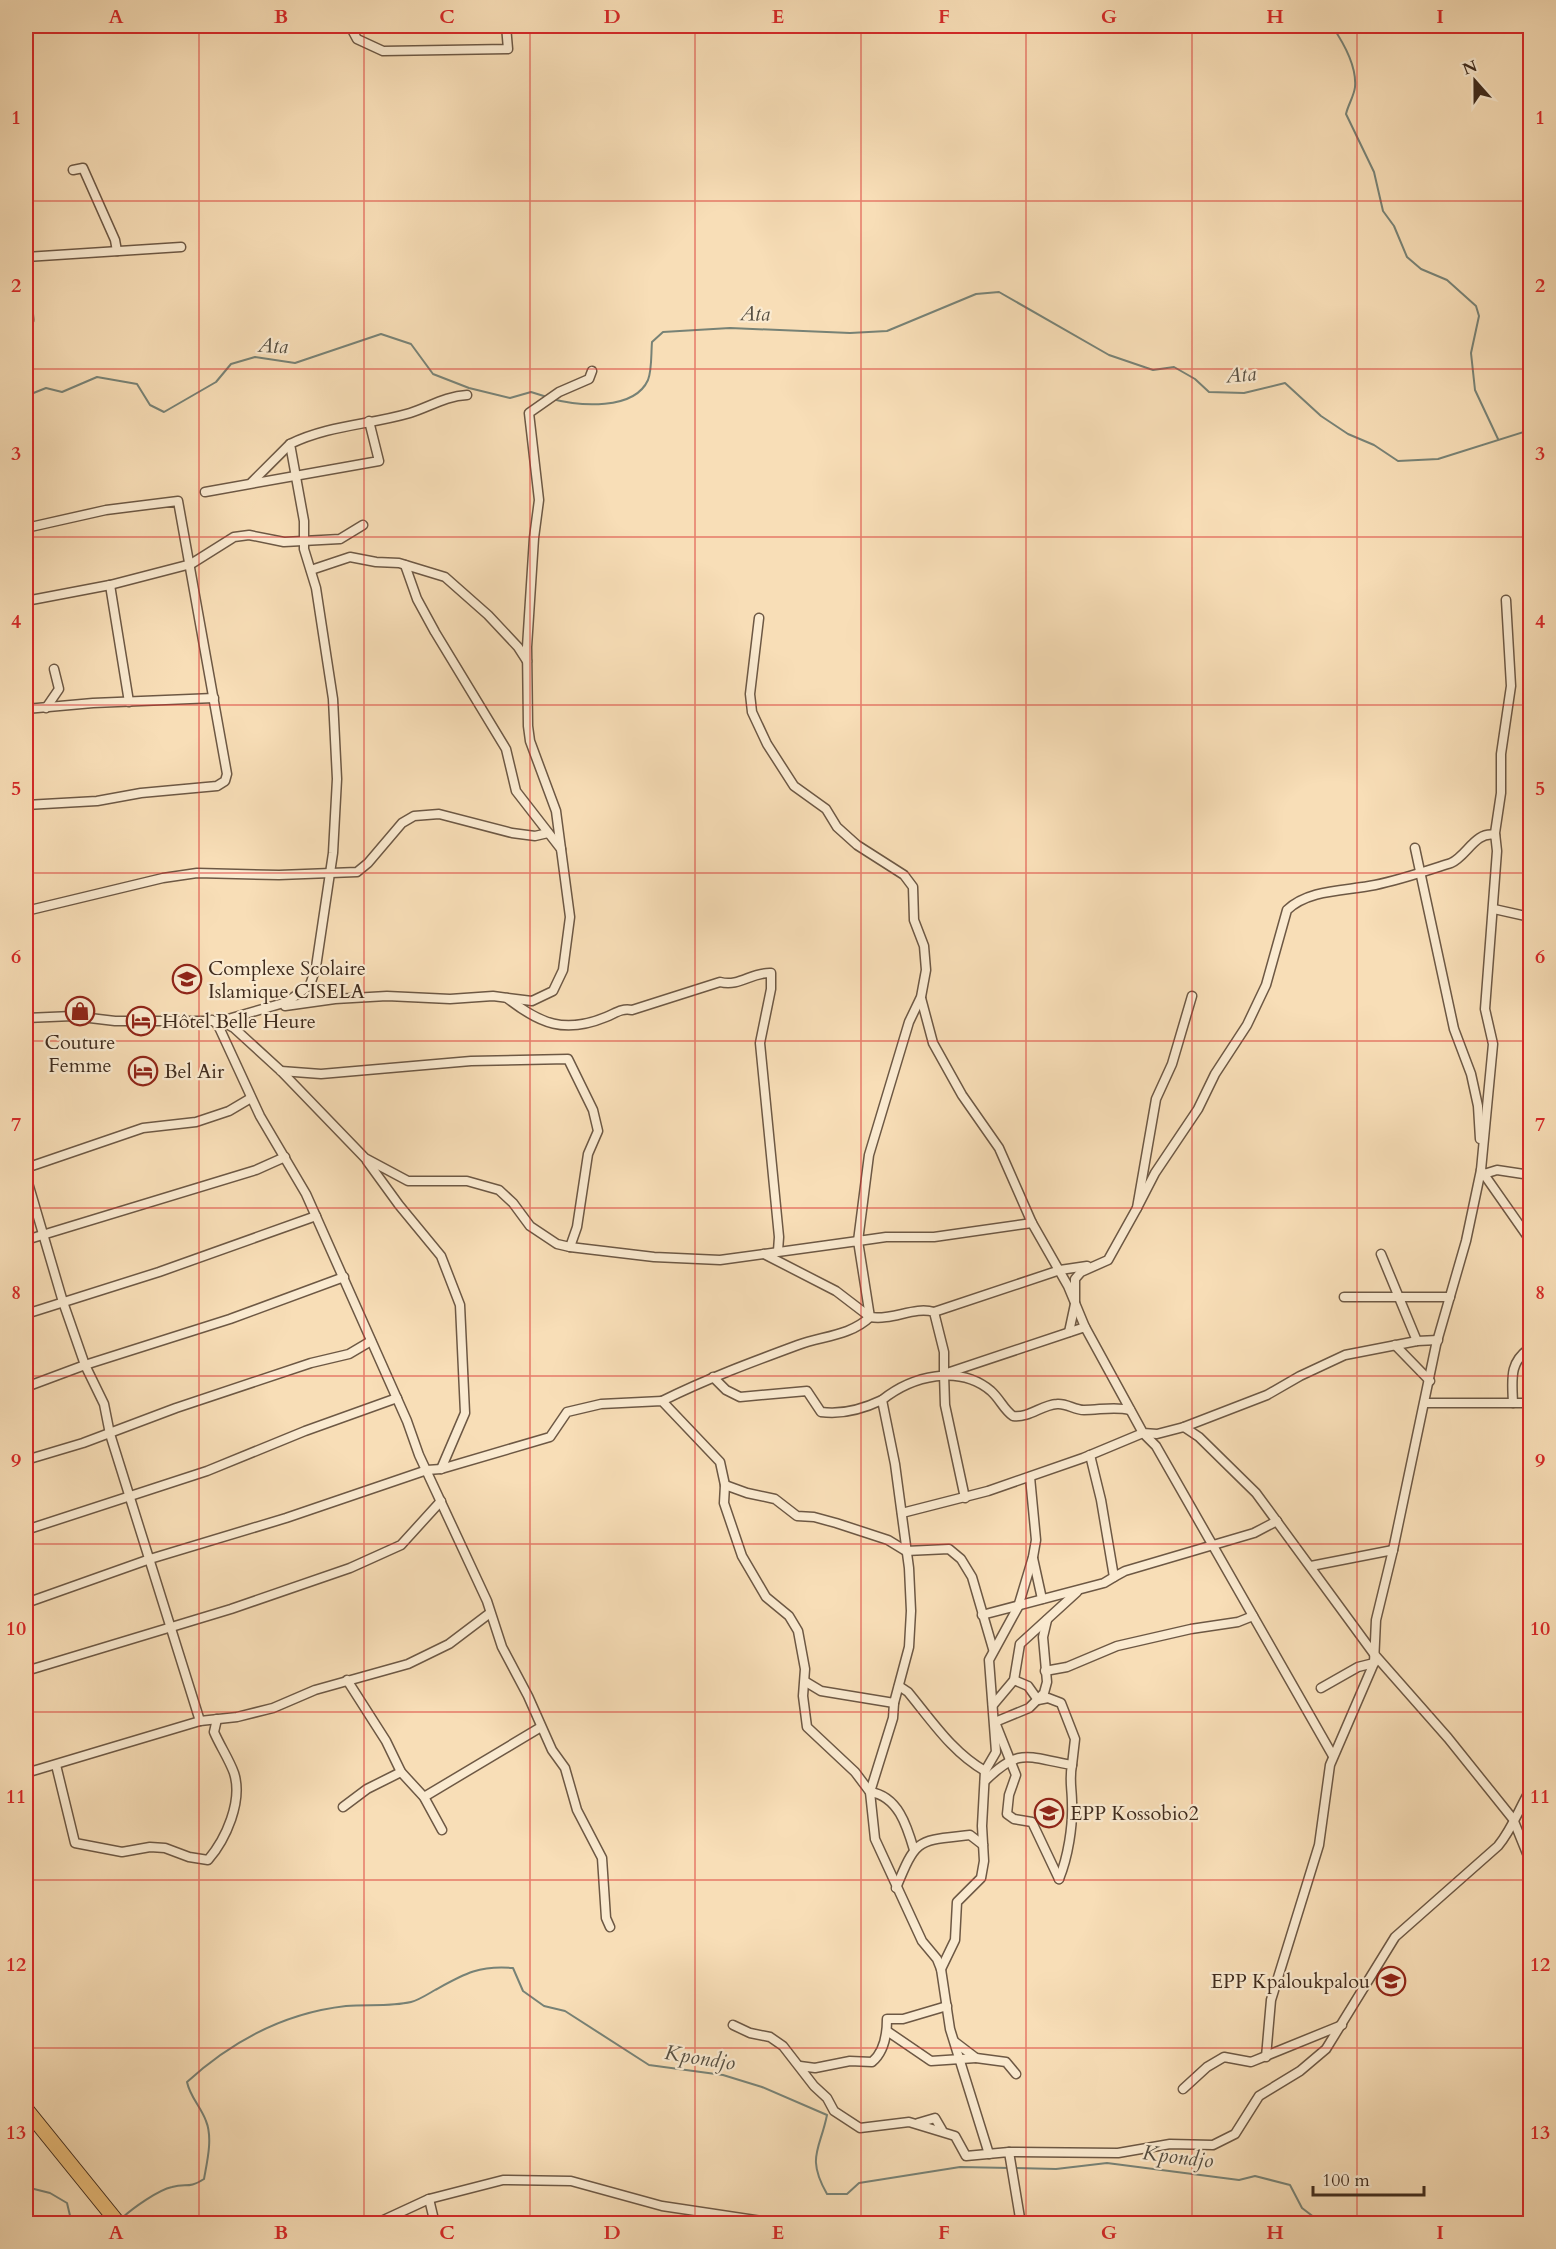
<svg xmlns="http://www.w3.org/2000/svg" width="1556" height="2249" viewBox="0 0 1556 2249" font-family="Cardo,serif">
	<rect width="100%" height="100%" fill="#f8deb7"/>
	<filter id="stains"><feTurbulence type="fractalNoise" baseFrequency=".00333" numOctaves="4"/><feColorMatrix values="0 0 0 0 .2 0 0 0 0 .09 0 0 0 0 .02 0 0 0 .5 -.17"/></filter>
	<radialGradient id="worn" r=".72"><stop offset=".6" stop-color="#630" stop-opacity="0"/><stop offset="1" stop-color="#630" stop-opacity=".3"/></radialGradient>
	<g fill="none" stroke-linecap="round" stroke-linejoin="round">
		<g stroke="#778276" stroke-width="2">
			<path d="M1332 26C1343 42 1357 65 1355 87 1354 96 1348 105 1346 114L1374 172 1383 211 1394 226 1407 257 1421 269 1447 280 1476 306 1479 316 1471 353 1475 390 1498 439"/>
			<path d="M26 396 46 388 62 392 97 377 137 384 150 405 164 412 216 382 231 364 255 357 295 363 381 334 411 344 433 374 469 388 510 398 531 392 547 397"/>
			<path d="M552 399C579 406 634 411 648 380 652 370 651 354 652 342L663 332 730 328 850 333 887 331 976 294 999 292 1109 355 1153 370 1174 367 1195 379 1209 392 1244 393 1285 383 1321 416 1348 434 1374 445 1398 461 1438 459 1530 430"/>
			<path d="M1016 2168 1056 2169 1107 2163 1239 2180 1255 2176 1290 2185 1302 2208 1323 2224"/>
			<path d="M26 2187 50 2193 67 2203 72 2224"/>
			<path d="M122 2218C133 2208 158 2190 172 2187 187 2183 188 2189 204 2179 207 2162 213 2138 206 2121 201 2107 190 2097 187 2082 233 2040 284 2013 346 2006 367 2004 390 2007 411 2002 419 2000 428 1994 435 1990 464 1974 479 1965 513 1968L523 1991 544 2006 565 2011 649 2065 723 2075 762 2087 827 2115C820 2150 806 2157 827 2194H847L859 2183 960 2167 1010 2168"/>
		</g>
		<g stroke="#6d5844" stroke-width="11">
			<g id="minor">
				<path d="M350 26 357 39 383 51 508 49 506 26"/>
				<path d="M73 170 83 168 115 240 117 251"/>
				<path d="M26 257 181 247"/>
				<path d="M26 284 29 320 26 321"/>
				<path d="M252 482 290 444"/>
				<path d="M205 492 379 461 369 421"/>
				<path d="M26 528 106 510 178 501 227 774 225 781 217 786 141 793 97 801 26 805"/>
				<path d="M311 570 350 557 376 562 399 563 445 577 488 615 518 647 527 661"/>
				<path d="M110 585 129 702"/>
				<path d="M26 601 110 585 191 564 234 537 249 535 284 542 340 539 363 525"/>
				<path d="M759 618 750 694 752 712 767 744 794 786 826 809 837 827 857 845 904 875 913 887 914 920 924 946 926 970 921 997 909 1022 869 1155 858 1241 886 1237H934L1032 1223"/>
				<path d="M46 708 59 689 54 669"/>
				<path d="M26 709 93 703 214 698"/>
				<path d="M1415 848 1454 1029 1471 1074 1478 1106 1480 1139"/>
				<path d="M561 849 556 811 530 741 528 726 527 647 534 538 539 500 529 413 559 392 589 379 592 371"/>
				<path d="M1494 909 1530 917"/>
				<path d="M26 911 163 878 197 873 279 875 357 872 368 863 402 823 414 816 439 814 512 833 535 836 548 833"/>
				<path d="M507 998C540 1024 565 1034 606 1017 616 1013 621 1008 632 1010L720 982C740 987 751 972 771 973V989L760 1043 779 1237 778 1251"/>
				<path d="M921 998 933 1043 962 1095 999 1148 1032 1223 1068 1286 1085 1327"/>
				<path d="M285 1006 335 999 387 996 450 999 493 996 532 1001 553 991 563 970 570 917 561 849 516 791 506 749 435 632 417 599 405 565"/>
				<path d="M26 1018 73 1016 115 1021H221L234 1028 281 1071 365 1158 408 1181H467L499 1190 513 1203 530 1226 557 1244 570 1247 654 1257 720 1260 858 1241 870 1317C892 1321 914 1306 934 1312L944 1352V1374L1085 1327 1143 1433 1157 1434 1184 1427 1199 1437 1256 1493 1374 1654 1448 1738 1513 1819 1530 1861"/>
				<path d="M212 1020 218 1025 260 1116 306 1194 407 1421 419 1455 487 1601 502 1647 528 1696 552 1750 565 1768 577 1810 602 1858 606 1918 610 1927"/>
				<path d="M221 1021 287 1002 310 985 316 967 333 853 337 779 333 699 316 588 304 549V521L290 444C329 425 369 425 410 413 429 407 446 396 467 395"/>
				<path d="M281 1071 321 1074 471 1061 568 1059 593 1110 598 1131 588 1154 577 1227 570 1247"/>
				<path d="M367 1161 399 1205 441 1256 460 1305 465 1413 441 1469"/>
				<path d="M26 1168 143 1128 196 1122 229 1111 251 1098"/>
				<path d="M1481 1170 1530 1240"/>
				<path d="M1484 1174 1497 1170 1530 1175"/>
				<path d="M26 1176 63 1302 85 1365 104 1404 110 1434 200 1721"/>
				<path d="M1137 1208 1155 1173 1198 1109 1215 1074 1247 1025 1266 985 1287 910C1309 889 1346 891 1375 885 1400 880 1426 871 1451 863 1467 856 1475 831 1495 835"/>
				<path d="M26 1240 256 1170 285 1157"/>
				<path d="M1381 1254 1417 1341"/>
				<path d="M1344 1297H1450"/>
				<path d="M934 1312 1060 1270 1087 1266"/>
				<path d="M26 1314 159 1272 316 1216"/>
				<path d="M1069 1332 1075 1304V1279L1081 1272 1108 1260 1137 1208 1156 1099 1172 1064 1192 996"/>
				<path d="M1395 1345 1430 1381"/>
				<path d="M944 1374 945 1405 965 1498"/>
				<path d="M713 1377 726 1390 740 1397 807 1391 821 1412C842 1415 863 1409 882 1400"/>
				<path d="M26 1387 85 1365 230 1319 344 1277"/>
				<path d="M662 1401C706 1379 752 1362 798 1345 822 1336 850 1336 870 1317L836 1291 764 1254"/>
				<path d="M1425 1403H1530"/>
				<path d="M1513 1403C1512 1379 1509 1362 1530 1348"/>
				<path d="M1184 1427 1267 1395 1300 1376 1345 1355 1417 1341 1438 1340"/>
				<path d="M26 1460 83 1443 176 1408 311 1363 349 1354 371 1341"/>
				<path d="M725 1485 747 1493 775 1499 797 1516 814 1517 836 1523 888 1540 906 1551 949 1549 961 1559 972 1577 993 1649"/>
				<path d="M902 1513 988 1491 1083 1458 1143 1433 1156 1446 1333 1756"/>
				<path d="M26 1530 207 1471 305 1431 397 1398"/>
				<path d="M1033 1558 1042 1599"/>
				<path d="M1311 1566 1393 1550"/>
				<path d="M1114 1577 1125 1571 1254 1533 1277 1521"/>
				<path d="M26 1603 150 1559 286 1518 427 1470 441 1469 550 1437 567 1412 601 1404 662 1401 720 1462 725 1485 724 1503 742 1556 766 1597 789 1616 798 1631 805 1669 803 1696 807 1727 855 1772 870 1792C898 1796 907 1826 914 1850"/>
				<path d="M982 1615 1104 1583 1114 1577 1101 1500 1090 1455"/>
				<path d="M1047 1620 1043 1637 1047 1682 1044 1693 1029 1708 995 1722 1016 1775 1009 1795 1007 1814 1014 1819 1032 1822 1059 1879"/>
				<path d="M26 1671 231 1609 350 1568 401 1545 441 1501"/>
				<path d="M1045 1671 1067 1667 1117 1646 1191 1629 1238 1622 1253 1616"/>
				<path d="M347 1680 386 1741 401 1772 424 1797 442 1830"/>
				<path d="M1014 1680 1028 1686 1038 1700 1048 1698 1061 1703 1075 1739 1072 1765"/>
				<path d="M806 1682 821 1691 894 1703"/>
				<path d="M899 1686 908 1692C932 1721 952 1752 985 1771"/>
				<path d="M1321 1688 1358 1667 1374 1663"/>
				<path d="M993 1705 1014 1680 1020 1644 1077 1592"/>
				<path d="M56 1765 75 1843 122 1852 150 1847 165 1848 189 1857 208 1860C226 1839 243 1801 234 1773 229 1759 220 1746 214 1732L217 1719"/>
				<path d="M26 1773 200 1721 237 1717 273 1708 315 1690 408 1664 449 1644 490 1613"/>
				<path d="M985 1781C1020 1746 1028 1758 1072 1765 1069 1779 1072 1789 1072 1803 1073 1826 1068 1857 1059 1879"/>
				<path d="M424 1797 541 1727"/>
				<path d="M343 1807 367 1789 401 1772"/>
				<path d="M896 1888C917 1837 917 1841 970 1835L983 1845"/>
				<path d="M941 1969 955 1940 957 1902 981 1878 984 1861 982 1826 985 1771 996 1752 989 1660 1018 1607 1033 1557 1036 1540 1030 1477"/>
				<path d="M733 2025 750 2033 770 2037 783 2046 814 2086 827 2098 834 2111 860 2128 909 2122 955 2136 966 2156 1009 2152 1021 2224"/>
				<path d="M887 2031 931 2061 976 2058"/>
				<path d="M955 2042 976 2058 1006 2062 1016 2074"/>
				<path d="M1266 2057 1271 2000 1319 1845 1330 1765 1374 1663 1376 1620 1393 1550 1436 1345 1466 1241 1481 1170 1493 1044 1485 1009 1497 851 1495 833 1501 793V754L1511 686 1506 600"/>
				<path d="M800 2066 815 2068 850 2061 872 2062C884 2052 887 2035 887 2019H903L947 2006"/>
				<path d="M1183 2089 1207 2067 1224 2057 1251 2062 1342 2025"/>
				<path d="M918 2123 935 2118 942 2130"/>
				<path d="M1009 2152 1118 2153 1170 2144 1213 2145 1235 2134 1259 2096 1300 2071 1326 2049 1395 1937 1498 1846C1512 1829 1519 1809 1530 1790"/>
				<path d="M989 2154 950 2029 941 1969 937 1959 922 1941 875 1839 870 1792 893 1718 894 1703 909 1647 911 1611 909 1568 895 1464 882 1400C912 1376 959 1364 991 1391 1000 1399 1004 1410 1013 1416 1030 1418 1041 1405 1057 1404 1067 1403 1074 1410 1084 1410 1100 1410 1114 1406 1130 1410"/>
				<path d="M429 2199 435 2224"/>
				<path d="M375 2224 429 2199 503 2180 571 2181 662 2206 782 2224"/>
			</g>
		</g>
		<g stroke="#3f2b1d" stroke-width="16">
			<path id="trunk" d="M26 2109 119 2224"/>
		</g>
		<use href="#minor" stroke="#faead0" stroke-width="8"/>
		<use href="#trunk" stroke="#ecbf7c" stroke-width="14"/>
	</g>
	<path fill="none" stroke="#d62828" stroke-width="1.5" stroke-opacity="0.55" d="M199 26V2224M364 26V2224M530 26V2224M695 26V2224M861 26V2224M1026 26V2224M1192 26V2224M1357 26V2224M26 201H1530M26 369H1530M26 537H1530M26 705H1530M26 873H1530M26 1041H1530M26 1208H1530M26 1376H1530M26 1544H1530M26 1712H1530M26 1880H1530M26 2048H1530"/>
	<defs>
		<g id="school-ring" transform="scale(1.5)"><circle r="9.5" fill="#faead0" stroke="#8f2418" stroke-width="1.5"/><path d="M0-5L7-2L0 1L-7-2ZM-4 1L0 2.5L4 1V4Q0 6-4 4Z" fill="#8f2418"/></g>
		<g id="shop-ring" transform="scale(1.5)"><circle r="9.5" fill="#faead0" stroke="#8f2418" stroke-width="1.5"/><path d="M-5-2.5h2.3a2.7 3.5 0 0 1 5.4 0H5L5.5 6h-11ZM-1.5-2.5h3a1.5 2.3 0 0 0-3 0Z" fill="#8f2418"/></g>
		<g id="hotel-ring" transform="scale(1.5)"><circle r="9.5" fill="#faead0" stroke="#8f2418" stroke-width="1.5"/><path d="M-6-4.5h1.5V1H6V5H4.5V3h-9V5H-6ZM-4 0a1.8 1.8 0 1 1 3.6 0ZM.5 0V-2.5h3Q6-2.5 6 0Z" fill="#8f2418"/></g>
	</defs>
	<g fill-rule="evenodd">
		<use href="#school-ring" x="187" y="979"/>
		<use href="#shop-ring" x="80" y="1011"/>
		<use href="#hotel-ring" x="141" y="1021"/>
		<use href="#hotel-ring" x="143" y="1071"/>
		<use href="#school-ring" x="1049" y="1813"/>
		<use href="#school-ring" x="1391" y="1981"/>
	</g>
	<g text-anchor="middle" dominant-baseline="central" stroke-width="4.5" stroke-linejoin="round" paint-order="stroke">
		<g font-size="20" fill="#3f2b1d" stroke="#faead0" text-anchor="start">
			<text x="208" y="968">Complexe Scolaire<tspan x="208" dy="23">Islamique CISELA</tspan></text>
			<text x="162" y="1021">Hôtel Belle Heure</text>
			<text x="80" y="1042" text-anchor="middle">Couture<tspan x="80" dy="23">Femme</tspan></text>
			<text x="164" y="1071">Bel Air</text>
			<text x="1070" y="1813">EPP Kossobio2</text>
			<text x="1370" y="1981" text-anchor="end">EPP Kpaloukpalou</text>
		</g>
		<g font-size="21" font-style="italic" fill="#564f42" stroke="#faead0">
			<text transform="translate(755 314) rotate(1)">Ata</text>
			<text transform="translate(273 346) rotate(3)">Ata</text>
			<text transform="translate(1241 375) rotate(-5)">Ata</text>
			<text transform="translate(700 2058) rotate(9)">Kpondjo</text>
			<text transform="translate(1178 2157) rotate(7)">Kpondjo</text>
		</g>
	</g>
	<rect width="1556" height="2249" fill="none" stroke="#f8deb7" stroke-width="66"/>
	<g transform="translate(1475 81) rotate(339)" stroke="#faead0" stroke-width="4.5" paint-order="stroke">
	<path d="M0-4.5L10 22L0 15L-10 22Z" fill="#3f2b1d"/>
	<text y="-9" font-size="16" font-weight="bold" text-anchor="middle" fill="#3f2b1d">N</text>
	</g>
	<path d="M1313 2186v9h111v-9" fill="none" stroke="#3f2b1d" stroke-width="3"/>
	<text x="1322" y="2186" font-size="18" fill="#3f2b1d" stroke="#faead0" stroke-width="4.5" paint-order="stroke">100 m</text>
	<rect x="33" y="33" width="1490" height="2183" fill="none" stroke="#d62828" stroke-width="2"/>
	<g font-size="20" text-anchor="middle" font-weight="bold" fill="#d62828">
		<text x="116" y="23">A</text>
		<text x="281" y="23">B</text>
		<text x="447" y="23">C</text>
		<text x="612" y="23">D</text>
		<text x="778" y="23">E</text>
		<text x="944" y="23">F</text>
		<text x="1109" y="23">G</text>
		<text x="1275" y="23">H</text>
		<text x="1440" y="23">I</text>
		<text x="16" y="124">1</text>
		<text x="1540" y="124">1</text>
		<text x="16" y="292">2</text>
		<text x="1540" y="292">2</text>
		<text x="16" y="460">3</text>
		<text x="1540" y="460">3</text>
		<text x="16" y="628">4</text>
		<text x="1540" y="628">4</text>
		<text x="16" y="795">5</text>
		<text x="1540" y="795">5</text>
		<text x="16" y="963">6</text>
		<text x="1540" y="963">6</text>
		<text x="16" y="1131">7</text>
		<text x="1540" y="1131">7</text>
		<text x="16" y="1299">8</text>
		<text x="1540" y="1299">8</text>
		<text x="16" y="1467">9</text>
		<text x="1540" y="1467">9</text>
		<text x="16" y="1635">10</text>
		<text x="1540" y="1635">10</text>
		<text x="16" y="1803">11</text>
		<text x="1540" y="1803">11</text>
		<text x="16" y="1971">12</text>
		<text x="1540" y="1971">12</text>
		<text x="16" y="2139">13</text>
		<text x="1540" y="2139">13</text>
		<text x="116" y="2239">A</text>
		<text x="281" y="2239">B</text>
		<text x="447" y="2239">C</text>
		<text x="612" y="2239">D</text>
		<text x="778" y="2239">E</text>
		<text x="944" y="2239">F</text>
		<text x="1109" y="2239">G</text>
		<text x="1275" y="2239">H</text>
		<text x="1440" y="2239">I</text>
	</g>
	<rect width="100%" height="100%" filter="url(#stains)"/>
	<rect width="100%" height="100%" fill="url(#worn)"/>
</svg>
